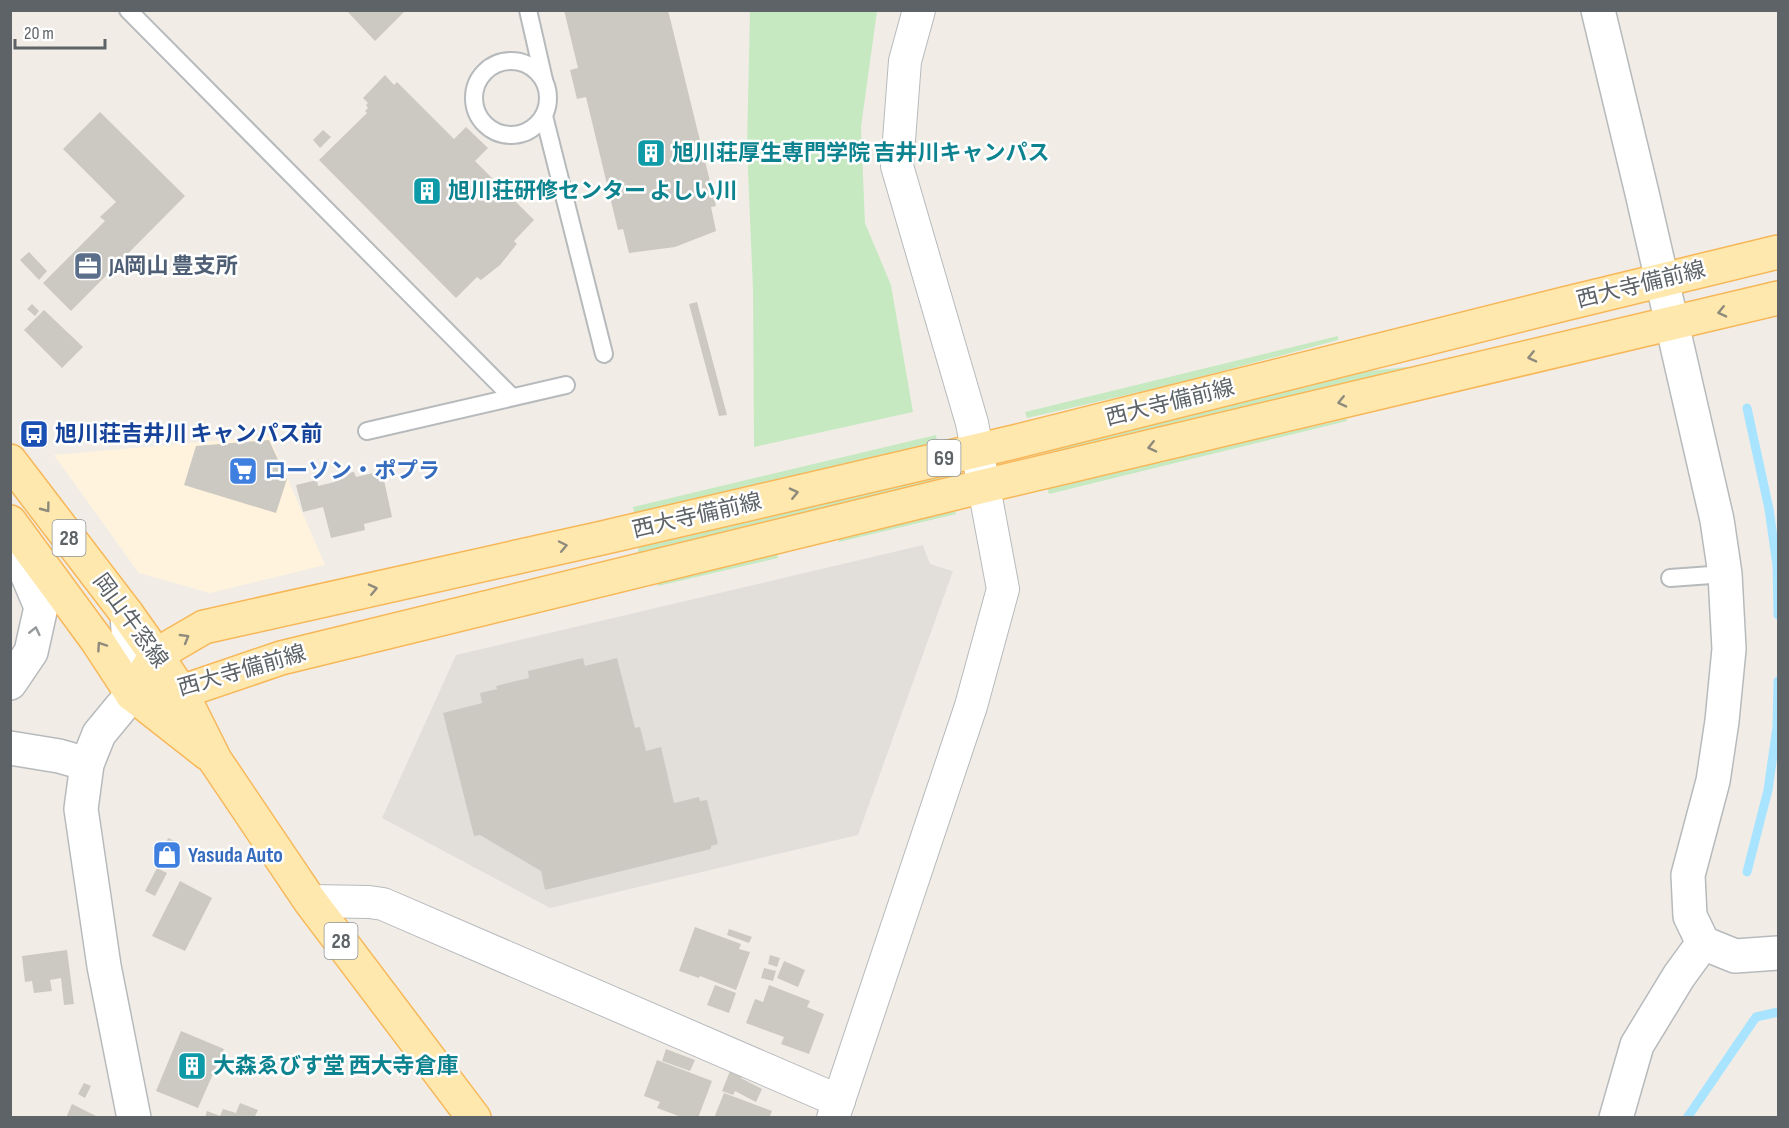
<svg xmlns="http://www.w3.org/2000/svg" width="1789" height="1128" viewBox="0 0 1789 1128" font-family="'Sofia Sans Condensed','Noto Sans JP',sans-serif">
	<rect width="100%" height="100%" fill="#f1ede6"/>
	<path fill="#fff3dd" d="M269 436 325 565 210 593 139 573 54 455Z"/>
	<path fill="#e2dfdb" d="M923 545 930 564 953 571 858 835 550 908 382 818 456 655Z"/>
	<g fill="#c7e9c2">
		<path d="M750 11H877L861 127 865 223 891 285 913 412 754 447 753 290 747 147Z"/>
		<path d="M1338 336V340L1179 383 1027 418 1025 412Z"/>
		<path d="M1443 363 1374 385 1031 457 1245 396 1324 376Z"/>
		<path d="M1346 419 1347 421 1049 494 1047 487Z"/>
		<path d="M936 435 937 442 634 514 633 507Z"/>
		<path d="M948 470 959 474 953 482 637 555 640 543Z"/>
		<path d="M954 508 956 514 839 542 838 535Z"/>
		<path d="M777 551 778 558 658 586 657 580Z"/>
	</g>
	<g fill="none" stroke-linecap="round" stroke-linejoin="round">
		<g stroke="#a8e4ff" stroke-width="9">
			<path d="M1747 408 1769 509 1777 565 1778 615"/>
			<path d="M1747 872 1768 790 1777 727 1778 681"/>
			<path d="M1687 1118 1756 1017 1778 1012"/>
		</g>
	</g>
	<g fill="#ccc8c2">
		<path d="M346 10H406L375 41Z"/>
		<path d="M564 10H668L716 206 711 207 716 231 675 247 629 253 623 229 618 230 586 97 577 99 570 70 578 68Z"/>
		<path d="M385 75 394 85 397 82 454 139 466 127 488 148 475 161 534 220 514 241 517 244 500 265 481 280 477 277 456 298 319 160 367 113 365 111 368 108 366 105 368 103 363 98Z"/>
		<path d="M100 112 185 196 71 311 43 283 105 221 100 217 116 202 63 149Z"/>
		<path d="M323 130 331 137 320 148 313 140Z"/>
		<path d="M29 252 47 271 39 280 20 260Z"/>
		<path d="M697 302 727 415 719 416 689 304Z"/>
		<path d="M32 304 39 311 35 316 27 309Z"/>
		<path d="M44 310 83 347 62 368 24 330Z"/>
		<path d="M269 440 287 479 276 513 184 485 196 446Z"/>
		<path d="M382 471 392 517 364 524 365 530 331 538 323 507 303 512 296 485 317 480 318 486 335 482 333 476 354 472 356 477Z"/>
		<path d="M583 658 585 666 617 658 635 728 640 727 646 751 661 747 674 803 699 797 700 801 707 800 718 844 711 846V849L545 890 541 871 480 835 474 836 443 713 482 703 480 693 497 689 496 686 529 678 528 671Z"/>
		<path d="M168 838 179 843 171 860 161 856Z"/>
		<path d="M157 868 167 873 155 896 145 891Z"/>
		<path d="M180 881 212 898 185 951 152 936Z"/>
		<path d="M695 927 741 944 739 949 750 952 736 990 700 976 699 978 679 971Z"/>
		<path d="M729 929 752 937 749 943 727 935Z"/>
		<path d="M67 950 74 1004 64 1005 61 978 50 980 52 991 34 993 32 981 25 982 22 956Z"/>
		<path d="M770 955 780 958 777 967 768 964Z"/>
		<path d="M784 961 805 970 798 987 777 978Z"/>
		<path d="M764 968 776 971 773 981 761 978Z"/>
		<path d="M715 985 736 993 729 1013 707 1005Z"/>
		<path d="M769 985 810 1001 807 1007 824 1014 809 1054 781 1044 784 1037 746 1023 755 999 763 1002Z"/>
		<path d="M181 1031 224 1049 198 1108 156 1091Z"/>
		<path d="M666 1049 695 1060 690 1071 662 1061Z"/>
		<path d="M657 1060 712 1081 698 1118H684L657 1108 660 1102 644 1096Z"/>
		<path d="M730 1071 742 1076 741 1078 762 1089 756 1102 735 1091 733 1095 722 1091Z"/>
		<path d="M84 1083 91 1086 85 1098 78 1094Z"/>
		<path d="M724 1093 772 1111 769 1118H714Z"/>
		<path d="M240 1103 258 1110 254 1118H205L207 1111 220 1116 223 1109 236 1113Z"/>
		<path d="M72 1104 100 1118H66Z"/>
	</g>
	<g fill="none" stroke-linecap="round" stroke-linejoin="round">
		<g stroke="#b7babd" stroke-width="20">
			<g id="service">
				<path d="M128 10 512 397"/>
				<path d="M528 10 544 80"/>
				<circle cx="511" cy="98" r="37"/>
				<path d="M544 116 604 354"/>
				<path d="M367 431 566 385"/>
				<path d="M1670 578 1725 574"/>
			</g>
		</g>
		<g stroke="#b7babd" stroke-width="34">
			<g id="minor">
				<path d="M310 901 369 902 383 904 839 1101"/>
				<path d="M833 1118 971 706 1003 589 972 423 897 166 905 61 919 10"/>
			</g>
		</g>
		<g stroke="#b7babd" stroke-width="36">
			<g id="tertiary">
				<path d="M1598 10 1642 193 1717 520 1725 574 1729 649 1722 721 1713 781 1688 875 1690 916 1703 943 1735 956 1778 953"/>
				<path d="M10 534 41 607 31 652 10 683"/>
				<path d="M127 614 132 694 99 734 87 764 81 809 104 966 134 1118"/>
				<path d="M10 748 59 756 87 764"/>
				<path d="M1616 1118 1637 1045 1679 976 1703 943"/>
			</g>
		</g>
		<g stroke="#f7b759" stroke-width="36">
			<g id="primary">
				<path d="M10 461 127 614 156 655 181 692 215 760 310 901 474 1118"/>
				<path d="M10 522 96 639 132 694 207 753"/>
				<path d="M132 694 156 655 204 627 602 538 1018 441 1564 304 1778 252"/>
				<path d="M132 694 181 692 281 658 984 486 1778 298"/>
			</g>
		</g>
		<use href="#service" stroke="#fff" stroke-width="16"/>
		<use href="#minor" stroke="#fff" stroke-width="32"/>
		<use href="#tertiary" stroke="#fff" stroke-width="33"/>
		<use href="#primary" stroke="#ffe8ad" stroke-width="33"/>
	</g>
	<defs><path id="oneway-chevron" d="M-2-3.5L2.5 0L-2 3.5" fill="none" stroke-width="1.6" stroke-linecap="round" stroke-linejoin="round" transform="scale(1.5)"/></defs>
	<g stroke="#8e8b7c">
		<use href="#oneway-chevron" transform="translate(1722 312) rotate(167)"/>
		<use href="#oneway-chevron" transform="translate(1532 357) rotate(167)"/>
		<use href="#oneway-chevron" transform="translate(1342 402) rotate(167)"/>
		<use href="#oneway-chevron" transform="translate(1152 447) rotate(167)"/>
		<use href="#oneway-chevron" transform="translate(794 493) rotate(-13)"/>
		<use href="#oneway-chevron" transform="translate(46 508) rotate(53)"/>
		<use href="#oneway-chevron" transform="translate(563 546) rotate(-12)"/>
		<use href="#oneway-chevron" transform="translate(373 589) rotate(-13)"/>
		<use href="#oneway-chevron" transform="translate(185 638) rotate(-30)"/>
		<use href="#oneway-chevron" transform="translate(101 646) rotate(-124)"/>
	</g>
	<use stroke="#969a9c" href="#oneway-chevron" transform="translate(35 631) rotate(-77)"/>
	<defs>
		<g id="building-square" transform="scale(1.5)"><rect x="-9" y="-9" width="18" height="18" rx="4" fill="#0f9aa8" stroke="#fff"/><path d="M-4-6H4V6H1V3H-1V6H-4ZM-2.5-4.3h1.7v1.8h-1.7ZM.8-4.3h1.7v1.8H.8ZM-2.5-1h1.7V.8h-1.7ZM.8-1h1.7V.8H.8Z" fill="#fff"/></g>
		<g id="office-square" transform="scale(1.5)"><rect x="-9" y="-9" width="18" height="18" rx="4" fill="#5c6f8a" stroke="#fff"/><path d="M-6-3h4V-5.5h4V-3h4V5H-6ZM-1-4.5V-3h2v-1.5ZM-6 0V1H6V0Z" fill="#fff"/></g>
		<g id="bus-square" transform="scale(1.5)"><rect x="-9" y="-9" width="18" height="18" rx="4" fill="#1a4fb4" stroke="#fff"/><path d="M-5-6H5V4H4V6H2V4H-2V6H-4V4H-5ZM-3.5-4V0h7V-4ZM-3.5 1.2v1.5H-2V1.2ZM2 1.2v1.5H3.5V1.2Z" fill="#fff"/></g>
		<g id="supermarket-square" transform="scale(1.5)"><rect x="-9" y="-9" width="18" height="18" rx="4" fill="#3f7fe0" stroke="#fff"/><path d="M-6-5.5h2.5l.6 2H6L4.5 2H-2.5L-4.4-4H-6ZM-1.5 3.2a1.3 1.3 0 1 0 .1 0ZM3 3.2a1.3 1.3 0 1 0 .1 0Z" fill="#fff"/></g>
		<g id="shop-square" transform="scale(1.5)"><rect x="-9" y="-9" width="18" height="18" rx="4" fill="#3f7fe0" stroke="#fff"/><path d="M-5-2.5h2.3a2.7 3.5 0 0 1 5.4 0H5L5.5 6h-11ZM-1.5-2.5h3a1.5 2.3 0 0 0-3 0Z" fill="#fff"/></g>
	</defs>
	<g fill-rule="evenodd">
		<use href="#building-square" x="651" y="153"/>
		<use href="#building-square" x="427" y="191"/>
		<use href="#office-square" x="88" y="266"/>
		<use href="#bus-square" x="34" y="434"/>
		<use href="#supermarket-square" x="243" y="471"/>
		<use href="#shop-square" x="167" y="855"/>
		<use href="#building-square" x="192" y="1066"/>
	</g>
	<g text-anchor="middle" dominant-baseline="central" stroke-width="5" stroke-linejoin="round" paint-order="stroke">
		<g fill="#fff" stroke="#8e9295" stroke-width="1.5">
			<rect x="927.5" y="440" width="33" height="36" rx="4.5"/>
			<rect x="52.5" y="520" width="33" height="36" rx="4.5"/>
			<rect x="324.5" y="923" width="33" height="36" rx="4.5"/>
		</g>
		<g font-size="21" font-weight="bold" fill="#5e6367">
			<text x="944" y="458">69</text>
			<text x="69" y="538">28</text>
			<text x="341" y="941">28</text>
		</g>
		<g font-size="22" font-weight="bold" fill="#0d838f" stroke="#fff" text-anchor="start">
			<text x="672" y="153">旭川荘厚生専門学院 吉井川キャンパス</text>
			<text x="448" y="191">旭川荘研修センター よしい川</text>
			<text x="213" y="1066">大森ゑびす堂 西大寺倉庫</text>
		</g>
		<g font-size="22" font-weight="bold" fill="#4e5e75" stroke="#fff" text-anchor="start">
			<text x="109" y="266">JA岡山 豊支所</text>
		</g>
		<g font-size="22" fill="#5e6367" stroke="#fff">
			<text transform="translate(1641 285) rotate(-14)">西大寺備前線</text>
			<text transform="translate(1170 403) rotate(-14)">西大寺備前線</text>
			<text transform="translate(697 516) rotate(-13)">西大寺備前線</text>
			<text transform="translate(130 621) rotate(54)">岡山牛窓線</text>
			<text transform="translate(242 671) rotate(-16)">西大寺備前線</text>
		</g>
		<g font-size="22" font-weight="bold" fill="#164399" stroke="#fff" text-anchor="start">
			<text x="55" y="434">旭川荘吉井川 キャンパス前</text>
		</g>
		<g font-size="22" font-weight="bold" fill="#366cbe" stroke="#fff" text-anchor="start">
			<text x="264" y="471">ローソン・ポプラ</text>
			<text x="188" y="855">Yasuda Auto</text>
		</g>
	</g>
	<rect width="1789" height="1128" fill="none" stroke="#5e6367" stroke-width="24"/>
	<path d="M15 39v9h90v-9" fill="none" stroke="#5e6367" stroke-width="3"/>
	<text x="24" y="39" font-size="18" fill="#5e6367" stroke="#ffffff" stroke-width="4.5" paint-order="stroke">20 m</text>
</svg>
